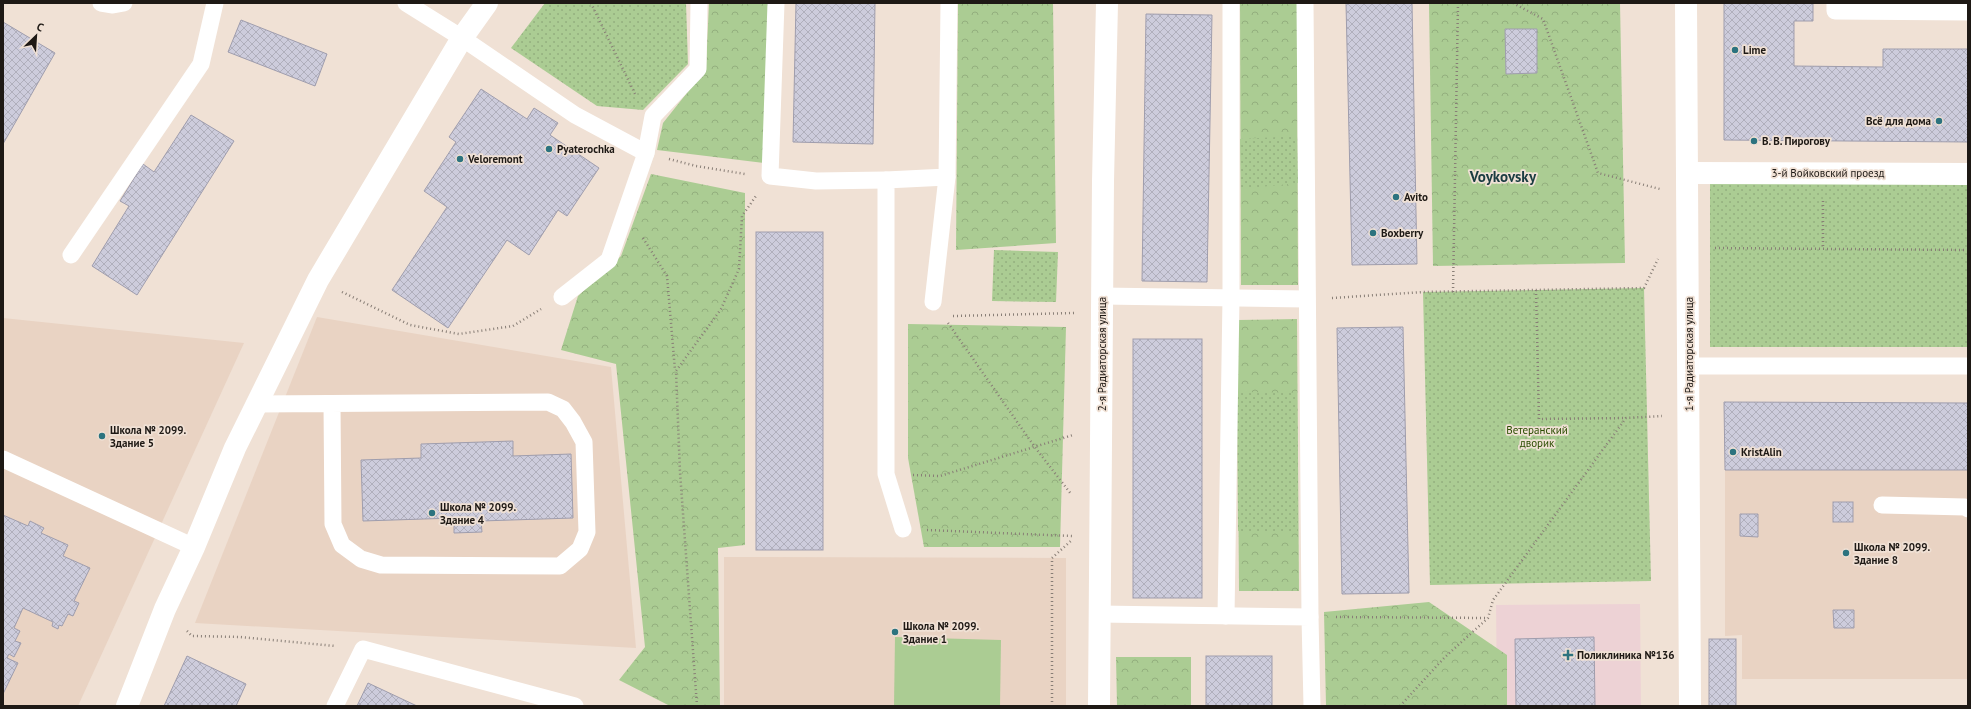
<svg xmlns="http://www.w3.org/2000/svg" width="1971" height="709" viewBox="0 0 1971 709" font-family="'PT Sans',sans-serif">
	<defs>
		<pattern id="forest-crowns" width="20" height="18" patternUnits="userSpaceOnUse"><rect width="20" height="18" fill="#abcc93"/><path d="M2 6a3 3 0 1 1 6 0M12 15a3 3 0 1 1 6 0" fill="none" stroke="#93af7e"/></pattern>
		<pattern id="park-dots" width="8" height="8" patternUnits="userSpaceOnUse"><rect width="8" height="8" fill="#abcc93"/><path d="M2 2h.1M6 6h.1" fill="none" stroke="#93af7e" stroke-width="1.8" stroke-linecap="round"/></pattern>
		<pattern id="building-cross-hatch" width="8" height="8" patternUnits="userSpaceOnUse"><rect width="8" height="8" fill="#cdccdc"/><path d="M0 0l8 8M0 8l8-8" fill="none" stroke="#b0afbc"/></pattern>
	</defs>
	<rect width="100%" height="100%" fill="#f0e1d5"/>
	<g fill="#e9d3c3">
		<path d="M317 317 611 367 636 648 195 623Z"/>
		<path d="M3 318 244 343 78 706H3Z"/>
		<path d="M1725 470H1968V679H1742V635L1725 636Z"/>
		<path d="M724 557 1066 558V706H724Z"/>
	</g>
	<path fill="#edd2d5" d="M1640 604 1641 706H1497L1496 605Z"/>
	<path fill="#abcc93" d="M895 637 1001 640 1000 706H894Z"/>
	<g fill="url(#forest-crowns)">
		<path d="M709 3H769L764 163 657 150 663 123 706 69Z"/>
		<path d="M958 3H1053L1056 243 956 250Z"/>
		<path d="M1240 3H1297L1298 285H1241Z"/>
		<path d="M1429 3H1620L1625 263 1433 266Z"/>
		<path d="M651 174 745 193V545L718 548 720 706H670L619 680 645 647 616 364 561 350 578 296 621 256Z"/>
		<path d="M1297 319 1299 591H1239L1237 320Z"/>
		<path d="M908 324 1066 327 1060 547H924L908 458Z"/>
		<path d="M1429 602 1507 655V706H1326L1324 612Z"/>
		<path d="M1116 657H1191V706H1117Z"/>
	</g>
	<g fill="url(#park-dots)">
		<path d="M545 3H686L688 64 643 110 597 106 511 48Z"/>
		<path d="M1297 136 1298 183 1241 189 1240 139Z"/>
		<rect x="1710" y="184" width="258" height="163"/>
		<path d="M994 250 1058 252 1056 302 992 301Z"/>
		<path d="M1644 288 1651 581 1430 585 1423 292Z"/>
		<path d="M1237 392 1297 393 1298 531H1238Z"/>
	</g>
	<g fill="url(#building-cross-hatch)" stroke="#9f9dad">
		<path d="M796 3H875L873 144 793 142Z"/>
		<path d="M1346 3H1412L1417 264 1352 265Z"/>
		<path d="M1724 3H1813V21H1794V66L1883 67V49H1968V142L1724 140Z"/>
		<path d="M1146 14 1212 15 1207 282 1142 281Z"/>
		<path d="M241 20 327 54 315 86 228 52Z"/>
		<path d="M3 22 55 53 3 144Z"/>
		<path d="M1505 29H1537V73L1506 74Z"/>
		<path d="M481 89 527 119 534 108 558 123 550 135 599 168 567 216 558 210 529 255 507 240 448 328 392 290 447 207 424 191 456 142 449 137Z"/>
		<path d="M191 115 234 141 137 295 92 266 129 206 120 201 143 164 154 172Z"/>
		<rect x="756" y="232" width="67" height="318"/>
		<path d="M1403 327 1409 593 1342 594 1337 328Z"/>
		<rect x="1133" y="339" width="69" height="259"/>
		<path d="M1724 402 1968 403V470H1725Z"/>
		<path d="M513 441V456L571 454 573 518 481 521 482 532 454 533V518L363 521 361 460 421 458V444Z"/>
		<rect x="1833" y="502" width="20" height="20"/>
		<path d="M1740 514H1758V537L1740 536Z"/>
		<path d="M3 515 28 526 30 521 44 528 41 533 68 545 63 556 90 568 74 601 79 603 73 616 68 614 62 626 59 625 58 629 52 626 53 622 23 608 14 628 20 631 15 641 21 643 14 657 9 654 7 658 18 663 3 694Z"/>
		<path d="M1833 610H1854V628H1834Z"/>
		<path d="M1594 637 1595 706H1516L1515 639Z"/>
		<rect x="1709" y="639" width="27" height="67"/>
		<path d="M187 656 246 684 236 706H164Z"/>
		<rect x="1206" y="656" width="66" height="50"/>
		<path d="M368 683 417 706H357Z"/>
	</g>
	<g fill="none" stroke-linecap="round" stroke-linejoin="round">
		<g stroke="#887e76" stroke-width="2.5" stroke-dasharray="1 3" stroke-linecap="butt">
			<path d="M591 3 636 96"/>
			<path d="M1513 3 1543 19 1598 173 1660 189"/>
			<path d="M669 159 696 166 745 174"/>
			<path d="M1823 201V248"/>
			<path d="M643 238 667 276 675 370"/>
			<path d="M1715 248 1968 250"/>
			<path d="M1536 290 1539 419 1626 418"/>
			<path d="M342 292 410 325 459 334 513 326 541 309"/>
			<path d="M1453 292 1458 3"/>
			<path d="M1332 298 1423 292 1644 288 1658 259"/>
			<path d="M953 316 1074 313"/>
			<path d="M948 323 1034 446 1071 494"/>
			<path d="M913 475 940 476 1073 435"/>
			<path d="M927 530 1072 536"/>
			<path d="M1336 617 1487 618"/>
			<path d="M187 631 192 636 240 637 335 646"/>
			<path d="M697 706 680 472 676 371 721 309 739 269 742 216 756 196"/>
			<path d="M1052 706V558L1072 540"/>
			<path d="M1400 706 1445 657 1488 618 1493 600 1626 418 1662 416"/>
		</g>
		<g stroke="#fff" stroke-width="17">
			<path d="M101 3 113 5 124 3"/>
			<path d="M406 3 462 38 575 115 646 153"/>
			<path d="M776 3 770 176 816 181 886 180"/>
			<path d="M1305 3 1310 617"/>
			<path d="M1835 3V11L1968 12"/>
			<path d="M71 255 201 64 215 3"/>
			<path d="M1102 296 1307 299"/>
			<path d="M562 297 609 260 646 153 653 116 698 69 699 3"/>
			<path d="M933 302 947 177"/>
			<path d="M1688 366H1968"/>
			<path d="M257 404 548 402 563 409 573 422 584 442 587 532 580 549 560 566 381 565 361 559 342 545 333 524 332 404"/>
			<path d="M3 459 194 547"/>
			<path d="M1882 505 1965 507 1968 509"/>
			<path d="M903 529 886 474V180L947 177 949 3"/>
			<path d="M1099 614 1310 617 1312 706"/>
			<path d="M1226 616 1231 298V3"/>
			<path d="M335 706 363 649 575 706"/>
		</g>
		<g stroke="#fff" stroke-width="22">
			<path d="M1687 173 1968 174"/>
			<path d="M127 706 165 609 194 547 235 448 318 280 462 38 487 3"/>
		</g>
		<g stroke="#fff" stroke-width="22">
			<path d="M1686 3 1690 706"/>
			<path d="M1099 706 1103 181 1107 3"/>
		</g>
	</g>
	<g fill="#2c737f" stroke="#f0e1d5" stroke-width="1.5">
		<circle cx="1735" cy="50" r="4"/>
		<circle cx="1939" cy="121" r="4"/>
		<circle cx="1754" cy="141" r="4"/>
		<circle cx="549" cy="149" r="4"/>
		<circle cx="460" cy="159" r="4"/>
		<circle cx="1396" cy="197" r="4"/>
		<circle cx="1373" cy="233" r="4"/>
		<circle cx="102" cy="436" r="4"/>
		<circle cx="1733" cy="452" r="4"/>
		<circle cx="432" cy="513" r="4"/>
		<circle cx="1846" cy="553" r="4"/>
		<circle cx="895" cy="632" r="4"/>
		<path d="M1566 649h4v4h4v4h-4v4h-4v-4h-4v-4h4z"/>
	</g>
	<g text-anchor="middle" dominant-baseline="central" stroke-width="3.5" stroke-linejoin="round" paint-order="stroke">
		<g font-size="11" font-weight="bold" fill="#1e1915" stroke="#f0e1d5" text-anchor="start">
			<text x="1743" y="50">Lime</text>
			<text x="1931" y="121" text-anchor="end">Всё для дома</text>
			<text x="1762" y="141">В. В. Пирогову</text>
			<text x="557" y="149">Pyaterochka</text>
			<text x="468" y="159">Veloremont</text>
			<text x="1404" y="197">Avito</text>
			<text x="1381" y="233">Boxberry</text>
			<text x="110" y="430">Школа № 2099.<tspan x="110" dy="13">Здание 5</tspan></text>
			<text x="1741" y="452">KristAlin</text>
			<text x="440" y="507">Школа № 2099.<tspan x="440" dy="13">Здание 4</tspan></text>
			<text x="1854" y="547">Школа № 2099.<tspan x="1854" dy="13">Здание 8</tspan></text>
			<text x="903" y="626">Школа № 2099.<tspan x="903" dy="13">Здание 1</tspan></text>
			<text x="1577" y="655">Поликлиника №136</text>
		</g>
		<g font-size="11" fill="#1e1915" stroke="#f0e1d5">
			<text x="1828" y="173">3-й Войковский проезд</text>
			<text transform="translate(1102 354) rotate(-90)">2-я Радиаторская улица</text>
			<text transform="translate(1689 354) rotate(-90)">1-я Радиаторская улица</text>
		</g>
		<g font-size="11" fill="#2b4d00" stroke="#f0e1d5">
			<text x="1537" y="430">Ветеранский<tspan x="1537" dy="13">дворик</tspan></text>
		</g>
		<g font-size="15" font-weight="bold" fill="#1a3c41" stroke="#f0e1d5">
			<text x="1503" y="176">Voykovsky</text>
		</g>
	</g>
	<rect width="1971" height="709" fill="none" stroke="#1e1915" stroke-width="8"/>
	<g transform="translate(36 36) rotate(25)" stroke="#f0e1d5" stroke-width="3" paint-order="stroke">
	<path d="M0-3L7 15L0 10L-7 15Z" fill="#1e1915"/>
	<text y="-6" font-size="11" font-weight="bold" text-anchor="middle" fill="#1e1915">С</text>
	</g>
</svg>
